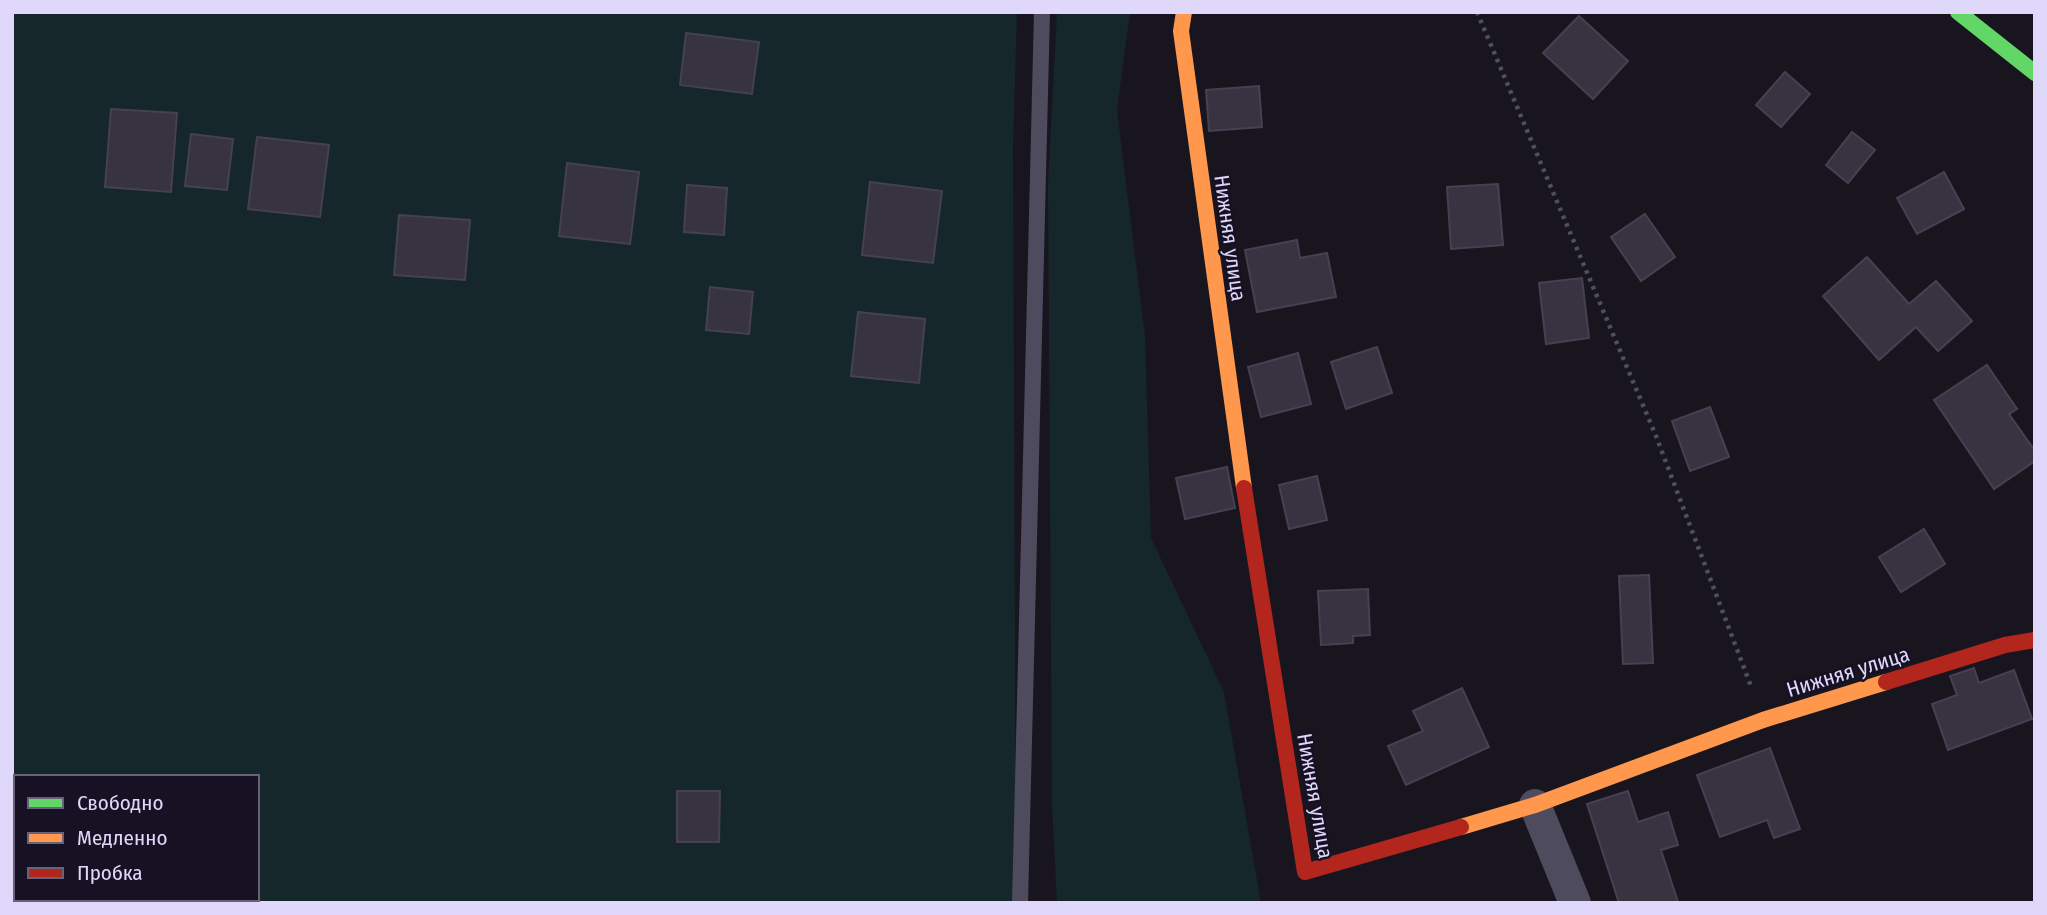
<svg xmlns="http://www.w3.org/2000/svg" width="2047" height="915" viewBox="0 0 2047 915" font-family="'Fira Sans Condensed',sans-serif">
	<rect width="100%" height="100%" fill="#18151f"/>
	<g fill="#15272a" fill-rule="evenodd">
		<path d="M12 12H1017L1013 148 1016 903H12ZM16 777H257V899H16Z"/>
		<path d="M1057 12H1130L1117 110 1145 336 1151 538 1224 692 1261 903H1057L1052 805 1048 184Z"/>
	</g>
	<g fill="#373341" stroke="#464152" stroke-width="2">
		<path d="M1579 16 1628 61 1593 99 1543 53Z"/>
		<path d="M686 33 759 42 752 94 680 85Z"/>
		<path d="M1785 72 1810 94 1781 127 1756 105Z"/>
		<path d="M1259 86 1262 127 1209 131 1206 90Z"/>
		<path d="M111 109 177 113 171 192 105 187Z"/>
		<path d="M1852 132 1875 150 1848 183 1826 165Z"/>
		<path d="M191 134 233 139 227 190 185 186Z"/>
		<path d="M257 137 329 145 320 217 248 209Z"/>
		<path d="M567 163 639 172 630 244 559 236Z"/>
		<path d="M1944 172 1964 209 1917 234 1897 198Z"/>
		<path d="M870 182 942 191 933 263 862 255Z"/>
		<path d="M1498 184 1503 245 1451 249 1447 187Z"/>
		<path d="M687 185 727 188 724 235 684 232Z"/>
		<path d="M1645 214 1675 257 1641 281 1611 237Z"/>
		<path d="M399 215 470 220 465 280 394 275Z"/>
		<path d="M1297 240 1300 258 1327 253 1336 297 1257 312 1245 250Z"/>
		<path d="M1867 257 1909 304 1936 281 1972 321 1938 351 1916 327 1879 360 1823 296Z"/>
		<path d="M1582 278 1589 338 1546 344 1539 283Z"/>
		<path d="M710 287 753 292 749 334 706 330Z"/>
		<path d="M858 312 925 319 919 383 851 376Z"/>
		<path d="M1377 347 1392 393 1346 409 1331 362Z"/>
		<path d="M1298 353 1311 404 1261 417 1248 367Z"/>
		<path d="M1987 365 2017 409 2009 414 2035 451V461L1994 489 1934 400Z"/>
		<path d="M1710 407 1729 457 1690 471 1672 421Z"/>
		<path d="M1227 467 1235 508 1185 519 1176 478Z"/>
		<path d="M1317 476 1327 520 1289 529 1279 485Z"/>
		<path d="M1924 529 1945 564 1901 592 1879 557Z"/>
		<path d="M1649 575 1653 663 1623 664 1619 576Z"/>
		<path d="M1368 589 1370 635 1353 636V643L1321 645 1318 591Z"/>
		<path d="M1974 668 1979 683 2014 670 2032 719 1948 750 1932 704 1957 695 1950 676Z"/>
		<path d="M1462 688 1489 747 1406 785 1388 746 1423 731 1413 711Z"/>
		<path d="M1770 748 1800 829 1774 838 1767 820 1720 837 1697 775Z"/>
		<path d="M677 791H720L719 842H677Z"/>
		<path d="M1628 791 1638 822 1668 812 1678 845 1661 850 1678 902 1619 903 1587 804Z"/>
	</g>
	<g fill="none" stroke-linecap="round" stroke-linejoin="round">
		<path stroke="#4a515f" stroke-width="4.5" stroke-dasharray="3.5 5" stroke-linecap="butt" d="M1477 12 1656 436 1752 689"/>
		<path stroke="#4e4b5e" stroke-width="16" d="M1020 903 1042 12"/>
		<path stroke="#4e4b5e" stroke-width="32" d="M1535 805 1575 903"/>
		<path stroke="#63d668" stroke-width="16" d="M1958 12 2035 73"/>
		<g stroke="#ff974d" stroke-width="16">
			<path d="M1184 12 1181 31 1244 488"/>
			<path d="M1461 827 1535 805 1763 720 1886 682"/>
		</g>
		<g stroke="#b3261e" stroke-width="16">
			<path d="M1244 488 1305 872 1461 827"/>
			<path d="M1886 682 2005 645 2035 640"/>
		</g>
	</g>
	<g text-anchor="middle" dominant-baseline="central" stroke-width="5" stroke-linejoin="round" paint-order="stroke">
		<g font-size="21" fill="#e0d8fa" stroke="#161123">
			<text transform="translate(1230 238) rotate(82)">Нижняя улица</text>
			<text transform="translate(1848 672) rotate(-17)">Нижняя улица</text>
			<text transform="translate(1315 796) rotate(80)">Нижняя улица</text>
		</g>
	</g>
	<rect width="2047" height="915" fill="none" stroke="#e0d8fa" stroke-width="28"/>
	<rect x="14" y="775" width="245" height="126" fill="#161123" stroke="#676179" stroke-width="2"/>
	<rect x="28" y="798" width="35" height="10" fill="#63d668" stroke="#676179" stroke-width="2"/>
	<text x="77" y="810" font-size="21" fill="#e0d8fa">Свободно</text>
	<rect x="28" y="833" width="35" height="10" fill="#ff974d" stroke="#676179" stroke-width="2"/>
	<text x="77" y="845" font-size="21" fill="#e0d8fa">Медленно</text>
	<rect x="28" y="868" width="35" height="10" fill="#b3261e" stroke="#676179" stroke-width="2"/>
	<text x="77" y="880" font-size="21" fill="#e0d8fa">Пробка</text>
</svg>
